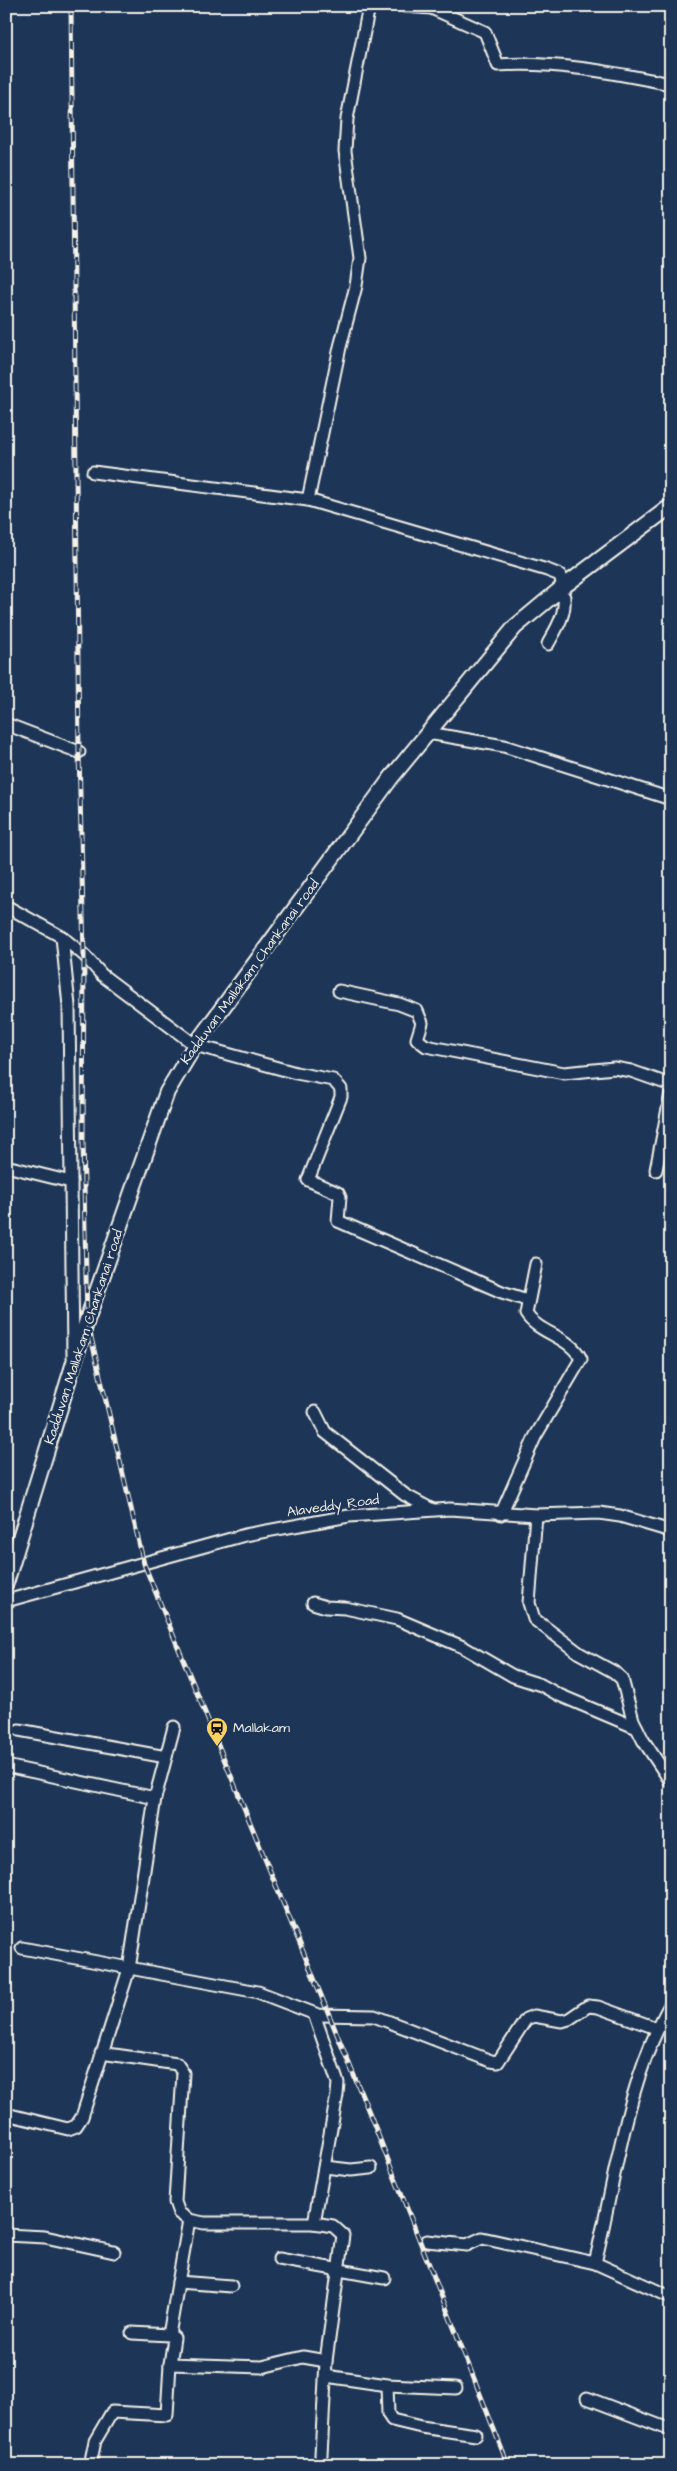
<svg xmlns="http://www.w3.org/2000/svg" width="677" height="2471" viewBox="0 0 677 2471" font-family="'Architects Daughter',sans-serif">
	<rect width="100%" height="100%" fill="#1d3557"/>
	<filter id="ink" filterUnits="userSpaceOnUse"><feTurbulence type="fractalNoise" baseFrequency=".02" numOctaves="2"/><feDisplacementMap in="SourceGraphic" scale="10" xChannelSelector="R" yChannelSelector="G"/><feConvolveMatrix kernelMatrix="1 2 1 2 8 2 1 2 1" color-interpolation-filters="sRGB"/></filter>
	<g filter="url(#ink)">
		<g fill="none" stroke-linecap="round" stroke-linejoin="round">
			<g stroke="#f4f1e8" stroke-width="15">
				<g id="minor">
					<path d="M404 6 431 8 485 32 498 65C555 61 615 73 671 84"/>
					<path d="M93 472 308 500 547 570 560 575 563 587"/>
					<path d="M308 500 340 347 356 286 360 258 345 151 347 119 369 6"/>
					<path d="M548 644C556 629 566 615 564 597L555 594"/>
					<path d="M6 724 79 752"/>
					<path d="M428 733 504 746 671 799"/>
					<path d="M6 906 62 937 84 955 102 975 195 1045 296 1073 333 1080 341 1089V1097L308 1180 338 1193 340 1197 338 1221 502 1292 527 1300"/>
					<path d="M62 937 69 1006 73 1357"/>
					<path d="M339 991 399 1004 417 1011 422 1023 417 1039 426 1046 564 1073 614 1068 631 1071 671 1085"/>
					<path d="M6 1166 71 1182"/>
					<path d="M656 1170 671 1093"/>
					<path d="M315 1412 325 1432 405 1495 431 1509"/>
					<path d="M501 1514 535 1437 581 1359C570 1336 539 1334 526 1314L536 1264"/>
					<path d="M536 1515 529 1603 534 1619 579 1653 614 1672 622 1679 633 1720 643 1740 671 1782"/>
					<path d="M6 1601 245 1535 349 1516 450 1509 536 1515 599 1513 620 1516 671 1531"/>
					<path d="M313 1603 326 1607 345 1608 397 1619 463 1647 513 1676 541 1685 559 1695 637 1728"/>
					<path d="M19 1730 166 1757"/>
					<path d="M6 1766 155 1798"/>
					<path d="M22 1948 258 1992 318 2015 374 2016 491 2061 498 2062 526 2019 534 2016 562 2021 569 2019 588 2006 598 2007 656 2028"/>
					<path d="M314 2014 338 2083 337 2095 314 2223"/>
					<path d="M101 2053 177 2064 183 2073 175 2202 179 2213 189 2220 204 2223H314L333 2226 343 2235 326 2361 321 2455"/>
					<path d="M6 2114 68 2129 76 2126 82 2117 129 1969 155 1798 174 1727"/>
					<path d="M325 2167 351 2170 371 2168"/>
					<path d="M6 2235 45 2237 114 2252"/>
					<path d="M427 2241 467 2245 482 2238 595 2263 671 2297"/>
					<path d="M279 2259 384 2278"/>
					<path d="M595 2263C616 2176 626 2082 671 2003"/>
					<path d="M178 2282 231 2286"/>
					<path d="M132 2333 169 2335 174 2338 170 2364 262 2367 303 2357 326 2361"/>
					<path d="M169 2335 189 2220"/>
					<path d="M326 2376 387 2385 456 2388"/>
					<path d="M387 2385 388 2414 392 2420 421 2427 476 2435"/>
					<path d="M587 2398 671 2430"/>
					<path d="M90 2465 95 2441 112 2412 167 2415 170 2364"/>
				</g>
			</g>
			<g stroke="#f4f1e8" stroke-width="18">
				<path id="major" d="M6 1583 87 1320 167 1092 195 1045 391 778 515 627 563 587 671 506"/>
			</g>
			<use href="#minor" stroke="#1d3557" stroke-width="11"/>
			<use href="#major" stroke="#1d3557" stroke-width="14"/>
			<g stroke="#f4f1e8" stroke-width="5">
				<path id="rail" d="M71 6 79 752 84 955 83 1140 87 1320 144 1564 371 2117 508 2465"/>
			</g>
			<use href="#rail" stroke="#1d3557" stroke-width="3" stroke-dasharray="9" stroke-linecap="butt"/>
		</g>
	</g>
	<defs>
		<g id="station-pin" transform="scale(1.125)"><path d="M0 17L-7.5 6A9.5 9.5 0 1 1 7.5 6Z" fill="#ffd166" stroke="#1d3557"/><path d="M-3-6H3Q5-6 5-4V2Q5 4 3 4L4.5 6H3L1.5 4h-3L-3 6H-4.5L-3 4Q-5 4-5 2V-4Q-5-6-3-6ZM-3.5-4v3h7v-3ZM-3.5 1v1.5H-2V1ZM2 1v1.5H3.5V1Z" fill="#111"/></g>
	</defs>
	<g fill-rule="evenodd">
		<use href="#station-pin" x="217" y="1728"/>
	</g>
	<g text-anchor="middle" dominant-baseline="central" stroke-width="5" stroke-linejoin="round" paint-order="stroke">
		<g font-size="14" fill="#f4f1e8" stroke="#1d3557">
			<text transform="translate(250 972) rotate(-54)">Kadduvan Mallakam Chankanai road</text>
			<text transform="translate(84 1337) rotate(-72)">Kadduvan Mallakam Chankanai road</text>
			<text transform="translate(333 1506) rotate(-8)">Alaveddy Road</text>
		</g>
		<g font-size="14" fill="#f4f1e8" stroke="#1d3557" text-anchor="start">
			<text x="233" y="1728">Mallakam</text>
		</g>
	</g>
	<rect width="677" height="2471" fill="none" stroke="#1d3557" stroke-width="25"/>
	<rect x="12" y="12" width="652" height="2446" fill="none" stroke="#f4f1e8" stroke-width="2" filter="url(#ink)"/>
</svg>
